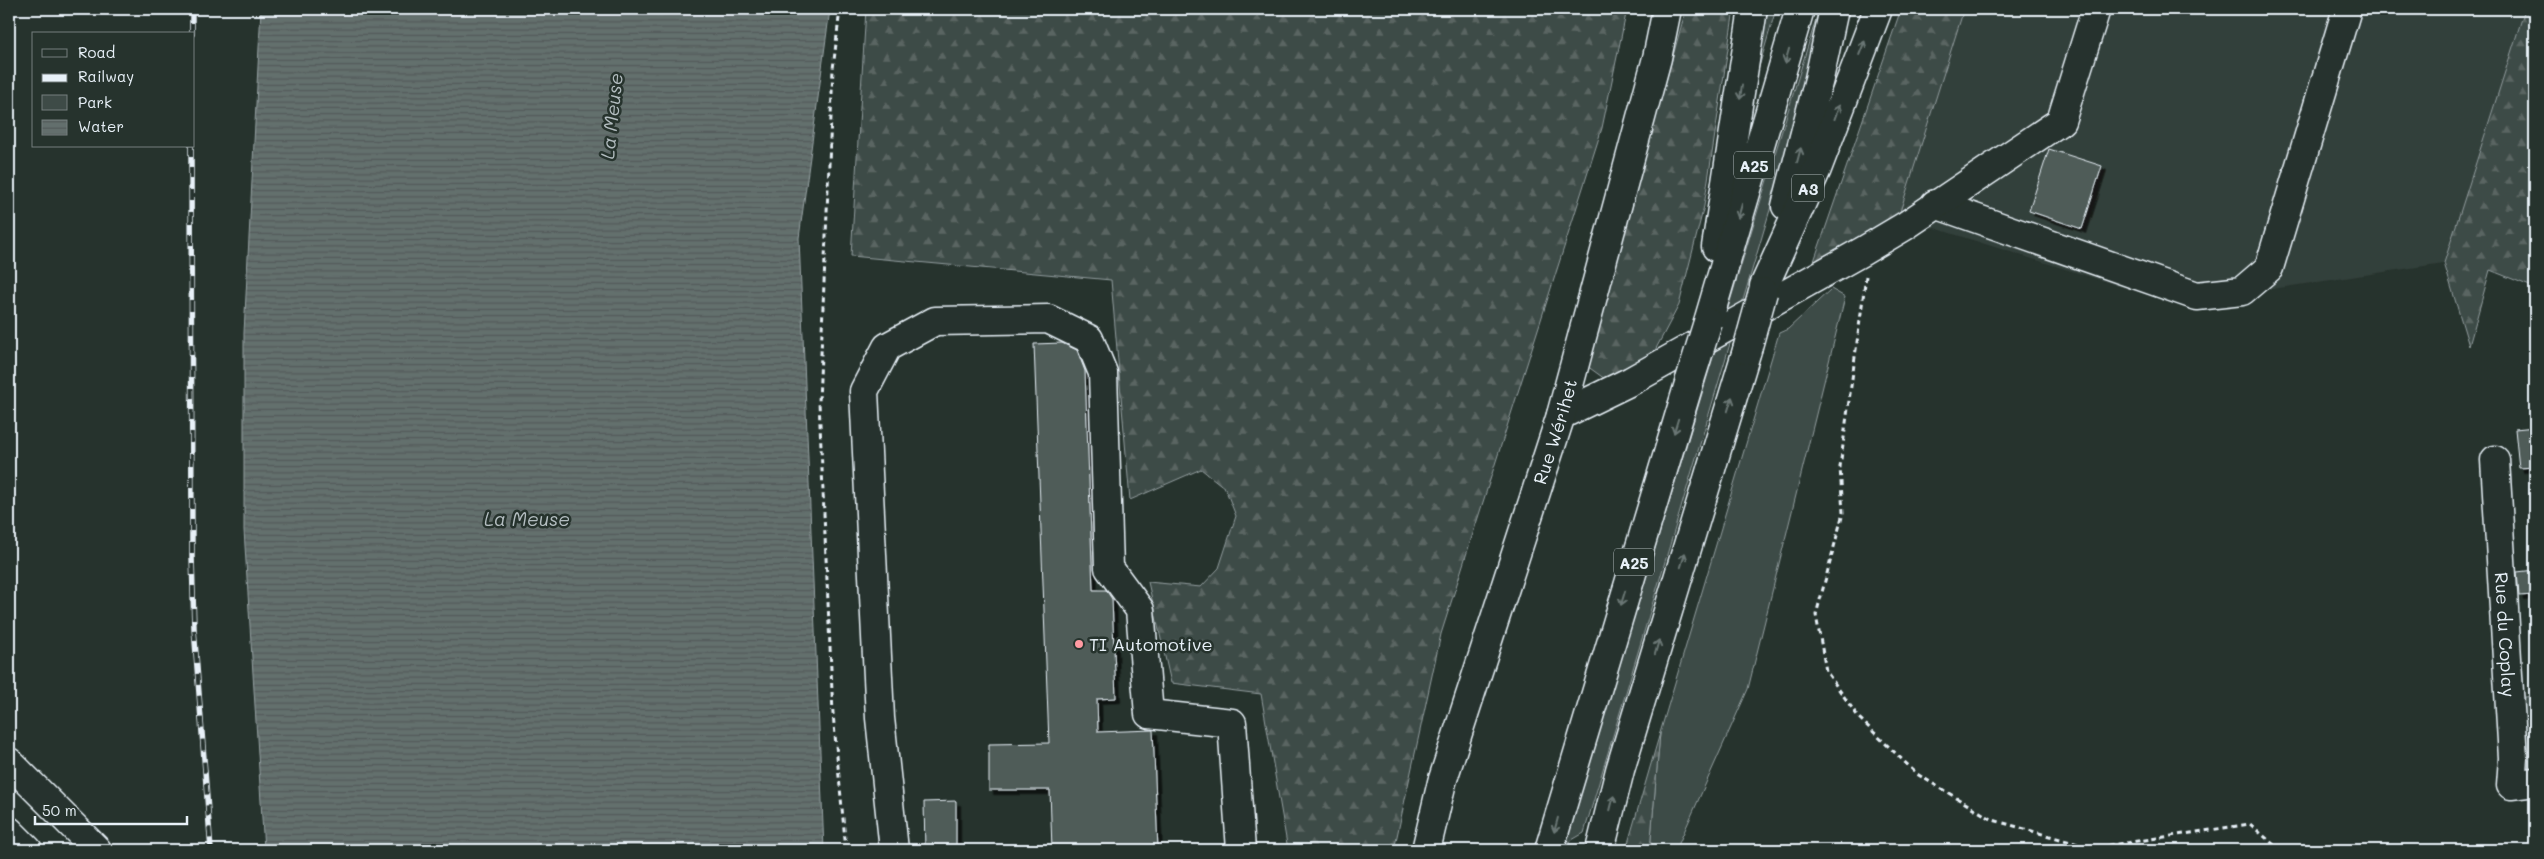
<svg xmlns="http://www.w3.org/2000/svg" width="2544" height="859" viewBox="0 0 2544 859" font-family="Mali,sans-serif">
	<defs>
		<pattern id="forest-firs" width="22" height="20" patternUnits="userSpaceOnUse" patternTransform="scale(1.25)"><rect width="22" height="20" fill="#3e4b47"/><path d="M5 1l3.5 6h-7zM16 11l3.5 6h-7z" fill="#5a6562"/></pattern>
		<pattern id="water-rules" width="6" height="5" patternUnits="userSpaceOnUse" patternTransform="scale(1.25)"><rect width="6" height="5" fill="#636f6d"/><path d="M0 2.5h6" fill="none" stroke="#535a5a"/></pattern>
		<filter id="shadow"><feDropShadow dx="4.5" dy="4.5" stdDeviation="0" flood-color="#0009"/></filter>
	</defs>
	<rect width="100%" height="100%" fill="#26332d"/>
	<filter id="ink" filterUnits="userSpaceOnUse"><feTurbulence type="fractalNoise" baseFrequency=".02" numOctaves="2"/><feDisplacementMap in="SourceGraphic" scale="10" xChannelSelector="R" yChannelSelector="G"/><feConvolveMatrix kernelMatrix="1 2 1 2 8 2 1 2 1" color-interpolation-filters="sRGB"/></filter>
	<g filter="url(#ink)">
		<path fill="#333f3a" d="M1964 9H2525L2444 263 2265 290 2243 303 2205 308 2148 295 1931 227 1912 234 1899 215Z"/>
		<g fill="#3e4b47" stroke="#939ea0">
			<path d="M1764 9H1776L1752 91Z"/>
			<path d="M1819 9 1807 68 1775 193 1584 833 1565 844Z"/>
			<path d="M1831 289 1845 297 1748 689 1676 850H1650L1660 733 1779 333 1788 329Z"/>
			<path d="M2535 696V767L2522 768 2525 697Z"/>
		</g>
		<g fill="url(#forest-firs)" stroke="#939ea0">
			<path d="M866 9H1627L1602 128 1441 634 1394 850H1288L1261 694 1171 683 1148 582 1201 587 1219 568 1236 516 1225 488 1201 469 1130 500 1111 280 851 256Z"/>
			<path d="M1686 9H1734L1704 206 1679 305 1651 358 1605 379 1587 366Z"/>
			<path d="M1901 9H1964L1899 215 1812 267Z"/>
			<path d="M2525 9H2535V288L2490 270 2469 346 2444 263Z"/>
			<path d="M1660 733 1650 850H1626Z"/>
		</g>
		<path fill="url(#water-rules)" stroke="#98a3a5" d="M261 9H830L799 238 824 850H264L244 530V333Z"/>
		<g fill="#505c59" stroke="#e8f1f8" filter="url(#shadow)">
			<path d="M2049 149 2102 166 2082 229 2029 211Z"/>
			<path d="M1062 343 1077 350 1085 371 1093 590H1106L1112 599 1116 698 1097 699 1098 732 1153 730 1158 850H1052L1050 790H989V744L1049 743 1034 344Z"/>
			<path d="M2535 427V467L2519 468 2515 429Z"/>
			<path d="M2535 570V591H2533V595L2519 596 2517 572Z"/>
			<path d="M956 801V850H925L924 802Z"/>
		</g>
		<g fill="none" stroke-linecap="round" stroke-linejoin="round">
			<g stroke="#e8f1f8" stroke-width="31">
				<g id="minor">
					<path d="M1935 204 2197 296 2242 291 2269 268 2347 9"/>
					<path d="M1561 415 1631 381 1863 251 1905 226 2061 121 2096 9"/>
					<path id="s1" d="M2495 460 2513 758 2511 785 2535 782"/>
					<path d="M9 762 97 850"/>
					<path d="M9 831 28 850"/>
					<path d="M894 850 880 718 864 391 887 347 935 321 1048 319 1089 339 1103 373 1109 568 1140 610 1149 714 1232 723 1241 850"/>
					<path id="s2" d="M1426 850 1442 782 1561 415 1657 58 1667 9"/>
				</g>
			</g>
			<g stroke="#e8f1f8" stroke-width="31">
				<g id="highway">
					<path d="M1786 206 1819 79 1834 9"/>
					<path d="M1716 247 1753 9"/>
					<path d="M1764 286 1817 169 1878 9"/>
					<path d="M1708 322 1800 9"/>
					<path d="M1549 850 1690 380"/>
					<path d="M1600 850 1620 770 1747 350"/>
				</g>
			</g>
			<g stroke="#e8f1f8" stroke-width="3" stroke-dasharray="5 4" stroke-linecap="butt">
				<path d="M840 9 833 69 819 402 833 714 846 850"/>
				<path d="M1866 276 1840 467 1843 513 1816 615 1826 671 1859 718 1917 774 1993 820 2092 848 2250 824 2280 850"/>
			</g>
			<use href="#minor" stroke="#26332d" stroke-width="28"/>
			<use href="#highway" stroke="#26332d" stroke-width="28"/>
			<g stroke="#e8f1f8" stroke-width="5.5">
				<g id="rail">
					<path d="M192 34V9"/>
					<path d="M191 146 192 556 194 628 211 850"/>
				</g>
			</g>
			<use href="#rail" stroke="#26332d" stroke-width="4" stroke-dasharray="11" stroke-linecap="butt"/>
			<g stroke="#e8f1f8" stroke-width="31" stroke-linecap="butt">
				<g id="highway-bridge">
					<path d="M1747 350 1763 292"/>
					<path d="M1690 380 1708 322"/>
				</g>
			</g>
			<use href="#highway-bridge" stroke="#26332d" stroke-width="28"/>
		</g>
		<defs><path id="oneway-shaft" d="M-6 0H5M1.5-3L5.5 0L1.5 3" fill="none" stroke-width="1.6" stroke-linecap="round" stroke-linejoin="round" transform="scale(1.25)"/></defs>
		<g stroke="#6a7674">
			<use href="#oneway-shaft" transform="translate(1862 48) rotate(-68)"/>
			<use href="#oneway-shaft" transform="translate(1787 56) rotate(106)"/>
			<use href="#oneway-shaft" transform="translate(1741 92) rotate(98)"/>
			<use href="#oneway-shaft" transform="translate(1837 112) rotate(-70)"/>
			<use href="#oneway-shaft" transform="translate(1799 155) rotate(-75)"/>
			<use href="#oneway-shaft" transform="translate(1740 211) rotate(106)"/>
			<use href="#oneway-shaft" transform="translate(1730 404) rotate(-73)"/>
			<use href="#oneway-shaft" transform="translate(1676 426) rotate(107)"/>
			<use href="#oneway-shaft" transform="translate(1683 560) rotate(-73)"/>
			<use href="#oneway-shaft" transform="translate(1623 598) rotate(107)"/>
			<use href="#oneway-shaft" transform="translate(1657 647) rotate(-74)"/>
			<use href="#oneway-shaft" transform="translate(1612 803) rotate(-76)"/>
			<use href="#oneway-shaft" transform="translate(1556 825) rotate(105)"/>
		</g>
	</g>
	<circle fill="#ff9aa2" stroke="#26332d" stroke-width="2" cx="1079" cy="644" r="5"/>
	<g text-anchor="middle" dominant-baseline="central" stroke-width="5" stroke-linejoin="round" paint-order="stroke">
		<g fill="#26332d" stroke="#aeb8bb" stroke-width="1">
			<rect x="1734" y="151.5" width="40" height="27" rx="4"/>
			<rect x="1792" y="174.5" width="32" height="27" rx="4"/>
			<rect x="1614" y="548.5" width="40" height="27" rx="4"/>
		</g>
		<g font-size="16" font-weight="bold" fill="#e8f1f8">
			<text x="1754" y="165">A25</text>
			<text x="1808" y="188">A3</text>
			<text x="1634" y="562">A25</text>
		</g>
		<g font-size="18" fill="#e8f1f8" stroke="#26332d">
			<text stroke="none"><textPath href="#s2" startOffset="438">Rue Wérihet</textPath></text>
			<text stroke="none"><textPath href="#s1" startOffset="175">Rue du Coplay</textPath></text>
		</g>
		<g font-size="18" fill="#e8f1f8" stroke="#26332d" text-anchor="start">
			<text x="1089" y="644">TI Automotive</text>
		</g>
		<g font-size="19" font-style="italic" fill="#b3bdc0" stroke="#26332d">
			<text transform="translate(611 116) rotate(-84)">La Meuse</text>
			<text x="527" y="518">La Meuse</text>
		</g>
	</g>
	<rect width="2544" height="859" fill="none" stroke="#26332d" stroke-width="30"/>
	<rect x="15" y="15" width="2514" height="829" fill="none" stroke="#e8f1f8" stroke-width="2" filter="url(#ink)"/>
	<rect x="32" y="32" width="162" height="115" fill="#26332d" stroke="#747f7e"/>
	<rect x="42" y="49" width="25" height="8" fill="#26332d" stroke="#747f7e"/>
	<text x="78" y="58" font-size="15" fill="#e8f1f8">Road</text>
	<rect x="42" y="74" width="25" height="8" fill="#e8f1f8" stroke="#747f7e"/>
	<text x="78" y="82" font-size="15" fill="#e8f1f8">Railway</text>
	<rect x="42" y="95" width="25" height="15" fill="#3e4b47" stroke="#747f7e"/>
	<text x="78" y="108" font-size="15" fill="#e8f1f8">Park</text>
	<rect x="42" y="120" width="25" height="15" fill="url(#water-rules)" stroke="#747f7e"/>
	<text x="78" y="132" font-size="15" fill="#e8f1f8">Water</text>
	<path d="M35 816v8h152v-8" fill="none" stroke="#e8f1f8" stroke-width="2.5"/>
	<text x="42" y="816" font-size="15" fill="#e8f1f8" stroke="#26332d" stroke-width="4" paint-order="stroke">50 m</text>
</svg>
